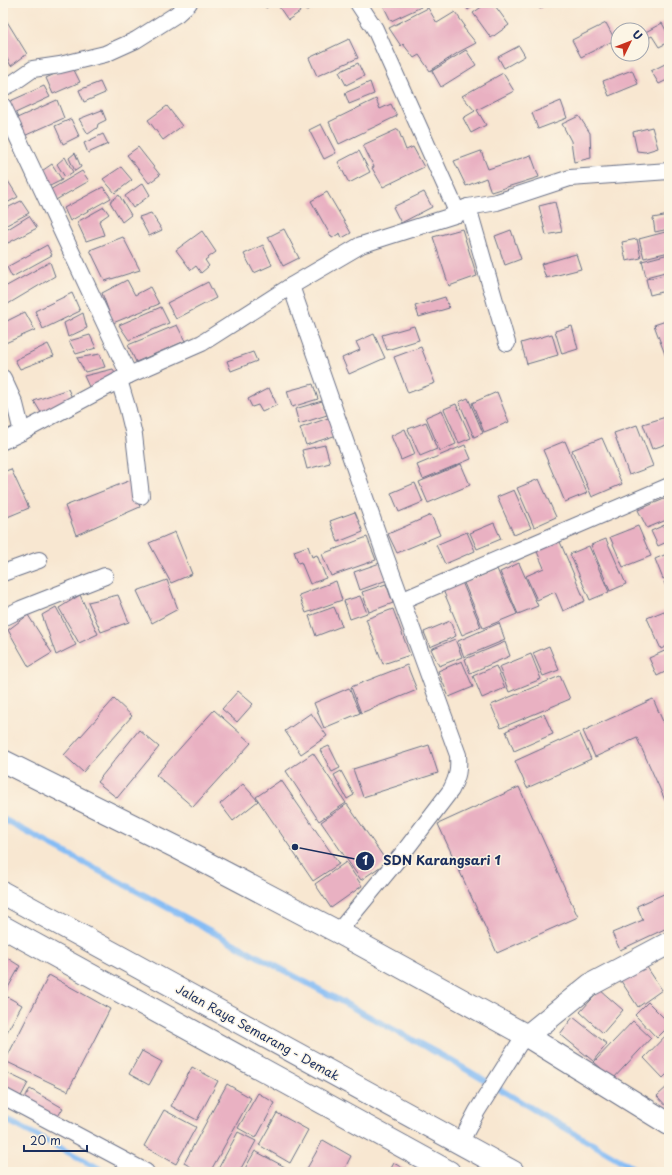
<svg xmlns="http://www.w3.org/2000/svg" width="672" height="1175" viewBox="0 0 672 1175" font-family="'Playpen Sans',sans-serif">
	<rect width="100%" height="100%" fill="#fcf5e5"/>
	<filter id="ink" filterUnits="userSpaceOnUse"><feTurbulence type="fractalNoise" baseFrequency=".025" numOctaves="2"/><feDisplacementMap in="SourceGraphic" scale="8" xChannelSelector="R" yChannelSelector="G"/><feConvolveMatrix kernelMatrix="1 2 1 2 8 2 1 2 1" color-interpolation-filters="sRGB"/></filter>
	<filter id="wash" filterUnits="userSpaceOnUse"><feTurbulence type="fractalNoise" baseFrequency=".012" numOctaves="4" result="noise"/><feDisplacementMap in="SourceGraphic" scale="16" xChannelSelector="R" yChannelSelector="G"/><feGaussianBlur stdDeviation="0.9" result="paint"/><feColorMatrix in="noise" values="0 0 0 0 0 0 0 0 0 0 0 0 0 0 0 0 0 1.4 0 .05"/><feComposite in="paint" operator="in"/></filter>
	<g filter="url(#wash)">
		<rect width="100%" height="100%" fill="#f8e7d1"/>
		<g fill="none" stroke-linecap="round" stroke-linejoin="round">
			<g stroke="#84bcf5" stroke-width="6">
				<path d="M3 819 450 1060 640 1172"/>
				<path d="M3 1118 106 1172"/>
			</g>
		</g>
		<g id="blocks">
			<g fill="#e9b1c2">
				<path d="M262 3H274L266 8Z"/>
				<path d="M278 3H295L300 12 288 20 277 4Z"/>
				<path d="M301 3H316L306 11Z"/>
				<path d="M382 3H419L421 7 391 21Z"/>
				<path d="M463 3H477L468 10Z"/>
				<path d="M487 3H493L509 25 491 38 473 13Z"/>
				<path d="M536 3H548L540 9Z"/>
				<path d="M428 8 437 23 455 12 465 26 463 27 476 43 459 52 430 71 419 55 414 58 403 44 401 46 389 28Z"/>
				<path d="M3 15 27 54 11 66 3 51Z"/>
				<path d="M606 23 615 40 581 57 572 40Z"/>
				<path d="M662 23 669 36V42L659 47 652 36 644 40 642 34Z"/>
				<path d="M349 39 358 58 317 76 309 58Z"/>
				<path d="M519 46 525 56 504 68 498 57Z"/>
				<path d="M466 50 476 65 441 87 432 71Z"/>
				<path d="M669 62V79L659 84 651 71Z"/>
				<path d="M358 63 364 76 346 85 339 72Z"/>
				<path d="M72 66 80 82 53 94 46 78Z"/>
				<path d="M632 70 638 84 609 96 603 81Z"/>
				<path d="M503 73 514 91 477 110 486 125 471 133 463 118 475 111 462 96Z"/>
				<path d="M100 82 105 93 84 102 79 90Z"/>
				<path d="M370 82 374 94 349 104 345 93Z"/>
				<path d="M44 86 50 97 11 115 6 103Z"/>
				<path d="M376 99 380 109 391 104 397 116 339 144 329 122Z"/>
				<path d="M57 100 64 118 24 136 17 118Z"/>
				<path d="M561 101 567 118 538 129 532 113Z"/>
				<path d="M167 106 182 126 163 140 148 120Z"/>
				<path d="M102 110 106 120 98 124 97 128 88 134 79 119Z"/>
				<path d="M579 116 590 133 591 158 574 162 571 141 562 124Z"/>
				<path d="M71 119 79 136 63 144 55 126Z"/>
				<path d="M321 124 336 153 324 159 309 130Z"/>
				<path d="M652 127 658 148 645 152 637 151 633 132Z"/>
				<path d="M398 129 406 150 413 147 424 167 383 187 372 168 374 167 363 145Z"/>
				<path d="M103 134 108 144 88 153 84 143Z"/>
				<path d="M138 147 160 175 149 183 127 155Z"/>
				<path d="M359 151 370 172 349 183 338 162Z"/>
				<path d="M481 151 488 169 531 155 539 177 491 192 486 178 466 186 454 161Z"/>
				<path d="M75 153 81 167 75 171 69 158Z"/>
				<path d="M65 157 73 172 65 177 57 164Z"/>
				<path d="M52 164 62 180 48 187 39 173Z"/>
				<path d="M121 167 132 180 115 193 103 179Z"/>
				<path d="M82 171 89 181 54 201 48 191Z"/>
				<path d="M8 181 18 197 3 205V183Z"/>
				<path d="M143 183 150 195 133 208 125 196Z"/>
				<path d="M103 187 111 198 70 221 64 208Z"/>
				<path d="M327 192 351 233 342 238 340 233 332 238 311 201Z"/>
				<path d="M424 192 432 207 401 223 393 207Z"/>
				<path d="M119 195 131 215 122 222 110 202Z"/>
				<path d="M21 201 29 213 3 227V210Z"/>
				<path d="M555 202 562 232 546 235 539 206Z"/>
				<path d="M104 207 109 214 99 221 104 235 86 241 77 222Z"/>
				<path d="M151 213 162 230 149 236 139 217Z"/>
				<path d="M669 215V229L655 232 653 218Z"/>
				<path d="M29 216 37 228 8 243 3 235V232Z"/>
				<path d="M284 229 299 258 283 266 268 237Z"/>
				<path d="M462 229 477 276 449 286 433 237Z"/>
				<path d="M511 230 521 259 505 265 495 236Z"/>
				<path d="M202 231 216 252 205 260 209 266 201 273 196 266 191 270 176 250Z"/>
				<path d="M669 231V252L644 258 639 239Z"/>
				<path d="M123 237 140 270 105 281 90 250Z"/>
				<path d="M637 239 641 258 626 261 622 242Z"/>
				<path d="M47 245 52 255 12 277 7 267Z"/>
				<path d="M263 245 272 265 254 273 244 254Z"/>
				<path d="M576 254 581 269 546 278 541 264Z"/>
				<path d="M669 254V271L646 277 642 261Z"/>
				<path d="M50 262 55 276 3 307V288Z"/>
				<path d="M669 274V290L650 295 646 279Z"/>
				<path d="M127 280 135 295 150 287 159 304 113 323 102 293Z"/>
				<path d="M208 282 216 298 176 319 167 303Z"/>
				<path d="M72 293 80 311 43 329 35 311Z"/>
				<path d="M445 297 449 308 419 317 415 306Z"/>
				<path d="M161 307 169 323 129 340 119 325Z"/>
				<path d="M25 312 35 330 3 344V323Z"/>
				<path d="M83 313 87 328 68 337 64 323Z"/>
				<path d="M669 320V356L666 357 654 325Z"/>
				<path d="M177 325 185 341 136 362 128 345Z"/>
				<path d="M414 326 419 340 387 350 382 335Z"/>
				<path d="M572 326 578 349 562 354 555 331Z"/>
				<path d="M374 334 385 358 349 374 342 358 360 350 356 342Z"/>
				<path d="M552 334 558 355 527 364 521 343Z"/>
				<path d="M90 335 96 348 76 354 69 341Z"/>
				<path d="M48 344 54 356 20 369 15 360Z"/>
				<path d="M421 347 435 383 408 393 394 357Z"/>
				<path d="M253 352 257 361 231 371 227 361Z"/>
				<path d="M100 354 105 367 85 372 77 358Z"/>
				<path d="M113 369 116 377 90 389 84 376Z"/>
				<path d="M313 384 318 399 292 407 287 391Z"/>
				<path d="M269 388 277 405 262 412 258 405 252 407 248 399Z"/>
				<path d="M68 389 73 400 43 416 34 401Z"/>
				<path d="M497 392 509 422 484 432 472 403Z"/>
				<path d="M468 398 483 433 474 437 459 402Z"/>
				<path d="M322 401 327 415 299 424 295 409Z"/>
				<path d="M456 404 471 438 459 443 444 409Z"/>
				<path d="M442 410 456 444 440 451 426 417Z"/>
				<path d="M669 416V443L652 449 643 424Z"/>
				<path d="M331 417 337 435 306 445 300 428Z"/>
				<path d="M426 422 437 449 420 456 408 429Z"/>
				<path d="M637 425 653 466 629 475 614 433Z"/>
				<path d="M405 429 415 454 401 460 391 436Z"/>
				<path d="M602 438 622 484 592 497 572 450Z"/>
				<path d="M565 441 587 493 565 502 543 450Z"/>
				<path d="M325 445 330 463 307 469 302 450Z"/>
				<path d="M465 445 471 459 423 479 417 465Z"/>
				<path d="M461 464 470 485 428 503 419 482Z"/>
				<path d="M11 469 29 508 5 518 3 514V472Z"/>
				<path d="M539 479 556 517 534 527 517 488Z"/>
				<path d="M131 480 140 507 76 535 65 506Z"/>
				<path d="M415 483 423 502 399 512 391 493Z"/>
				<path d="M514 490 531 528 514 535 497 497Z"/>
				<path d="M669 497V519L647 528 638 510Z"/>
				<path d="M355 512 363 532 338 542 330 521Z"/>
				<path d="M431 515 440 535 397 553 388 534Z"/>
				<path d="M494 523 501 539 477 549 470 533Z"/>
				<path d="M669 523V541L658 546 651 531Z"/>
				<path d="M638 526 651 556 623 567 610 537Z"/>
				<path d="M175 532 192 574 171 583 149 543Z"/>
				<path d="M467 532 475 551 445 564 436 545Z"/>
				<path d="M367 537 376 560 331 576 322 554Z"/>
				<path d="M558 537 585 601 563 611 555 592 537 600 526 576 544 568 535 547Z"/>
				<path d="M606 539 626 584 610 591 591 545Z"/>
				<path d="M308 546 312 557 317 555 326 578 310 584 301 562 298 563 294 551Z"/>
				<path d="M589 546 609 592 590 600 570 554Z"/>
				<path d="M669 553V576L663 579 655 559Z"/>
				<path d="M380 563 387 580 360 590 354 572Z"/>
				<path d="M519 563 538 606 518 614 500 572Z"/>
				<path d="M497 569 517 614 483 628 464 583Z"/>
				<path d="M167 580 178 609 152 623 137 591Z"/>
				<path d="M669 580V593L664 582Z"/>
				<path d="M336 581 342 600 306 613 299 595Z"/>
				<path d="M462 582 481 627 462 635 443 590Z"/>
				<path d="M386 584 393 603 369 612 362 592Z"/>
				<path d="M80 595 98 634 79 643 59 608Z"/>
				<path d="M118 595 129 622 101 632 88 602Z"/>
				<path d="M360 596 367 613 350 619 344 601Z"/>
				<path d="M56 607 76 645 56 655 42 615Z"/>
				<path d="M334 607 342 626 316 636 309 616Z"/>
				<path d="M393 609 410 655 383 664 366 619Z"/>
				<path d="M664 611 669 622V645L661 649 647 618Z"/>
				<path d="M28 615 52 653 29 667 8 630Z"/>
				<path d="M450 621 456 636 430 647 424 632Z"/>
				<path d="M499 623 505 640 464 657 458 641Z"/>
				<path d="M455 639 462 657 439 666 431 649Z"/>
				<path d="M505 642 510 656 470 673 465 659Z"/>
				<path d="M549 646 559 670 543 676 533 653Z"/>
				<path d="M669 649V670L657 676 649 658Z"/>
				<path d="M531 654 541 679 509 692 499 667Z"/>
				<path d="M462 661 473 687 449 697 438 671Z"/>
				<path d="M407 665 417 690 361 713 351 687Z"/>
				<path d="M496 666 505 688 482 698 473 676Z"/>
				<path d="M560 676 570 699 501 728 491 705Z"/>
				<path d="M349 688 360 713 324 728 314 703Z"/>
				<path d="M238 691 253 704 237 722 222 709Z"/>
				<path d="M114 699 132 716 83 772 64 755Z"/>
				<path d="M653 699 669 735V809L637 738 595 757 583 731Z"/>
				<path d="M214 710 251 743 193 807 156 775Z"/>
				<path d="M311 713 327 736 301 754 285 731Z"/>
				<path d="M544 714 553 734 514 751 506 731Z"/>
				<path d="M139 730 159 747 117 798 97 782Z"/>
				<path d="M579 732 591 759 527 788 515 761Z"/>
				<path d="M429 745 438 773 363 797 353 769Z"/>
				<path d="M329 746 340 768 332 772 320 750Z"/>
				<path d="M313 753 346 803 319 821 286 771Z"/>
				<path d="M341 771 354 795 347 799 334 775Z"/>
				<path d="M281 780 339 864 313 881 256 797Z"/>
				<path d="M243 784 258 801 233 821 220 804Z"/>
				<path d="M519 787 578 917 497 953 438 824Z"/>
				<path d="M347 804 387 862 361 880 321 822Z"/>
				<path d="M346 862 362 886 331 908 315 884Z"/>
				<path d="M666 893 669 900V927L620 950 612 933 643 920 637 906Z"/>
				<path d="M4 956 20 966 4 995 22 1005 3 1039Z"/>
				<path d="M645 964 662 990 638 1007 621 981Z"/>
				<path d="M49 975 110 1009 68 1091 5 1061Z"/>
				<path d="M600 990 623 1010 603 1033 580 1012Z"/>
				<path d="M648 1002 669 1023V1026L657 1038 635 1015Z"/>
				<path d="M573 1017 607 1044 593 1061 560 1034Z"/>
				<path d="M633 1021 651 1038 613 1079 594 1062Z"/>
				<path d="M669 1032V1072L663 1078 644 1058Z"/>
				<path d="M142 1051 162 1062 149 1085 129 1074Z"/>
				<path d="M192 1067 218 1081 197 1120 171 1106Z"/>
				<path d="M3 1071 28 1083 20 1098 3 1090Z"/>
				<path d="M227 1084 251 1098 210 1172H200L184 1163Z"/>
				<path d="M669 1085V1109L657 1096Z"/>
				<path d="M30 1089 63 1108 57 1118 23 1100Z"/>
				<path d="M258 1093 275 1103 256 1138 238 1128Z"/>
				<path d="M164 1110 196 1127 176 1164 144 1146Z"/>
				<path d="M277 1113 308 1130 290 1163 259 1145Z"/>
				<path d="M238 1132 256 1141 239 1172H219L217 1171Z"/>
				<path d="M323 1140 351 1156 343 1172H305Z"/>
				<path d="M255 1151 285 1167 282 1172H243Z"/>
				<path d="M394 1163 409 1172H389Z"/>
			</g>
		</g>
	</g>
	<g filter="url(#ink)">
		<use href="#blocks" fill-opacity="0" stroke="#686f86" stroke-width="1"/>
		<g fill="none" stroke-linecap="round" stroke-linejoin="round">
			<g stroke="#686f86" stroke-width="18">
				<g id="street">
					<path d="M358 3 375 29 458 214"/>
					<path d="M3 88 13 83 33 69 60 65 105 54 136 40 177 14 189 3"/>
					<path d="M3 106 129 375"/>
					<path d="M468 207 507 343"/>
					<path d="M291 286 385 555 458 755C459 770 458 776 451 790L403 853 338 932"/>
					<path d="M3 378 15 404 22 432"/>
					<path d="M119 380 128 410 134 435 141 496"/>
					<path d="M3 441 22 432 129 375 202 343 291 286 361 245 458 214 457 211 468 207 497 202 570 178 669 171"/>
					<path d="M3 573 39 560"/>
					<path d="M403 600 669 486"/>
					<path d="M3 618 21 609 105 576"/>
					<path d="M3 1096 146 1172"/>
					<path d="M460 1143 477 1111 519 1044 527 1036"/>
				</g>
			</g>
			<g stroke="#686f86" stroke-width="24">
				<g id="secondary">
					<path d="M3 761 178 848 338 932 527 1036 669 1124"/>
					<path d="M527 1036 590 985 669 943"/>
				</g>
			</g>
			<g stroke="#686f86" stroke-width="24">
				<g id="highway">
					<path d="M3 893 513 1172"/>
					<path d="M3 927 449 1172"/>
				</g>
			</g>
			<use href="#street" stroke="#fff" stroke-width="16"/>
			<use href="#secondary" stroke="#fff" stroke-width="22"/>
			<use href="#highway" stroke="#fff" stroke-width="22"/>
		</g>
	</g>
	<g text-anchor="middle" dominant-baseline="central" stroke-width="3" stroke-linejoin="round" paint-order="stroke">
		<g font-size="12" fill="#1b2f5e" stroke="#fcf5e5">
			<text transform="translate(258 1032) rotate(29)">Jalan Raya Semarang - Demak</text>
		</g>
	</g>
	<path fill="none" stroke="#1b2f5e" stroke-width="1.5" d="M295 847L365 861"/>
	<g fill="#1b2f5e" stroke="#fcf5e5" stroke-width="1.5">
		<circle cx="295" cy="847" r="4"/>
		<circle cx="365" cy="861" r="10"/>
	</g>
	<g font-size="12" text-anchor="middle" font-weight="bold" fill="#fff">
		<text x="365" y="865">1</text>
	</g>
	<g font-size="13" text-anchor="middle" font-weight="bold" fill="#1b2f5e" stroke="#fcf5e5" stroke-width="3" stroke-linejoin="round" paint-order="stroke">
		<text x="442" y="865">SDN Karangsari 1</text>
	</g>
	<rect width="672" height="1175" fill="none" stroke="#fcf5e5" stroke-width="16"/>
	<g transform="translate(630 42) rotate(47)"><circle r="19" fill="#fcf5e5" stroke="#a2a6af"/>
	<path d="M0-3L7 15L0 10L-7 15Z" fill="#c8321e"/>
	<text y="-6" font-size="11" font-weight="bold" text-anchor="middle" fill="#1b2f5e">U</text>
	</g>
	<path d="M24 1145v6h63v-6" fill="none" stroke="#1b2f5e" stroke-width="2"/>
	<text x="30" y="1145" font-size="12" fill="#1b2f5e" stroke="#fcf5e5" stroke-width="3" paint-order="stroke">20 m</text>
</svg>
